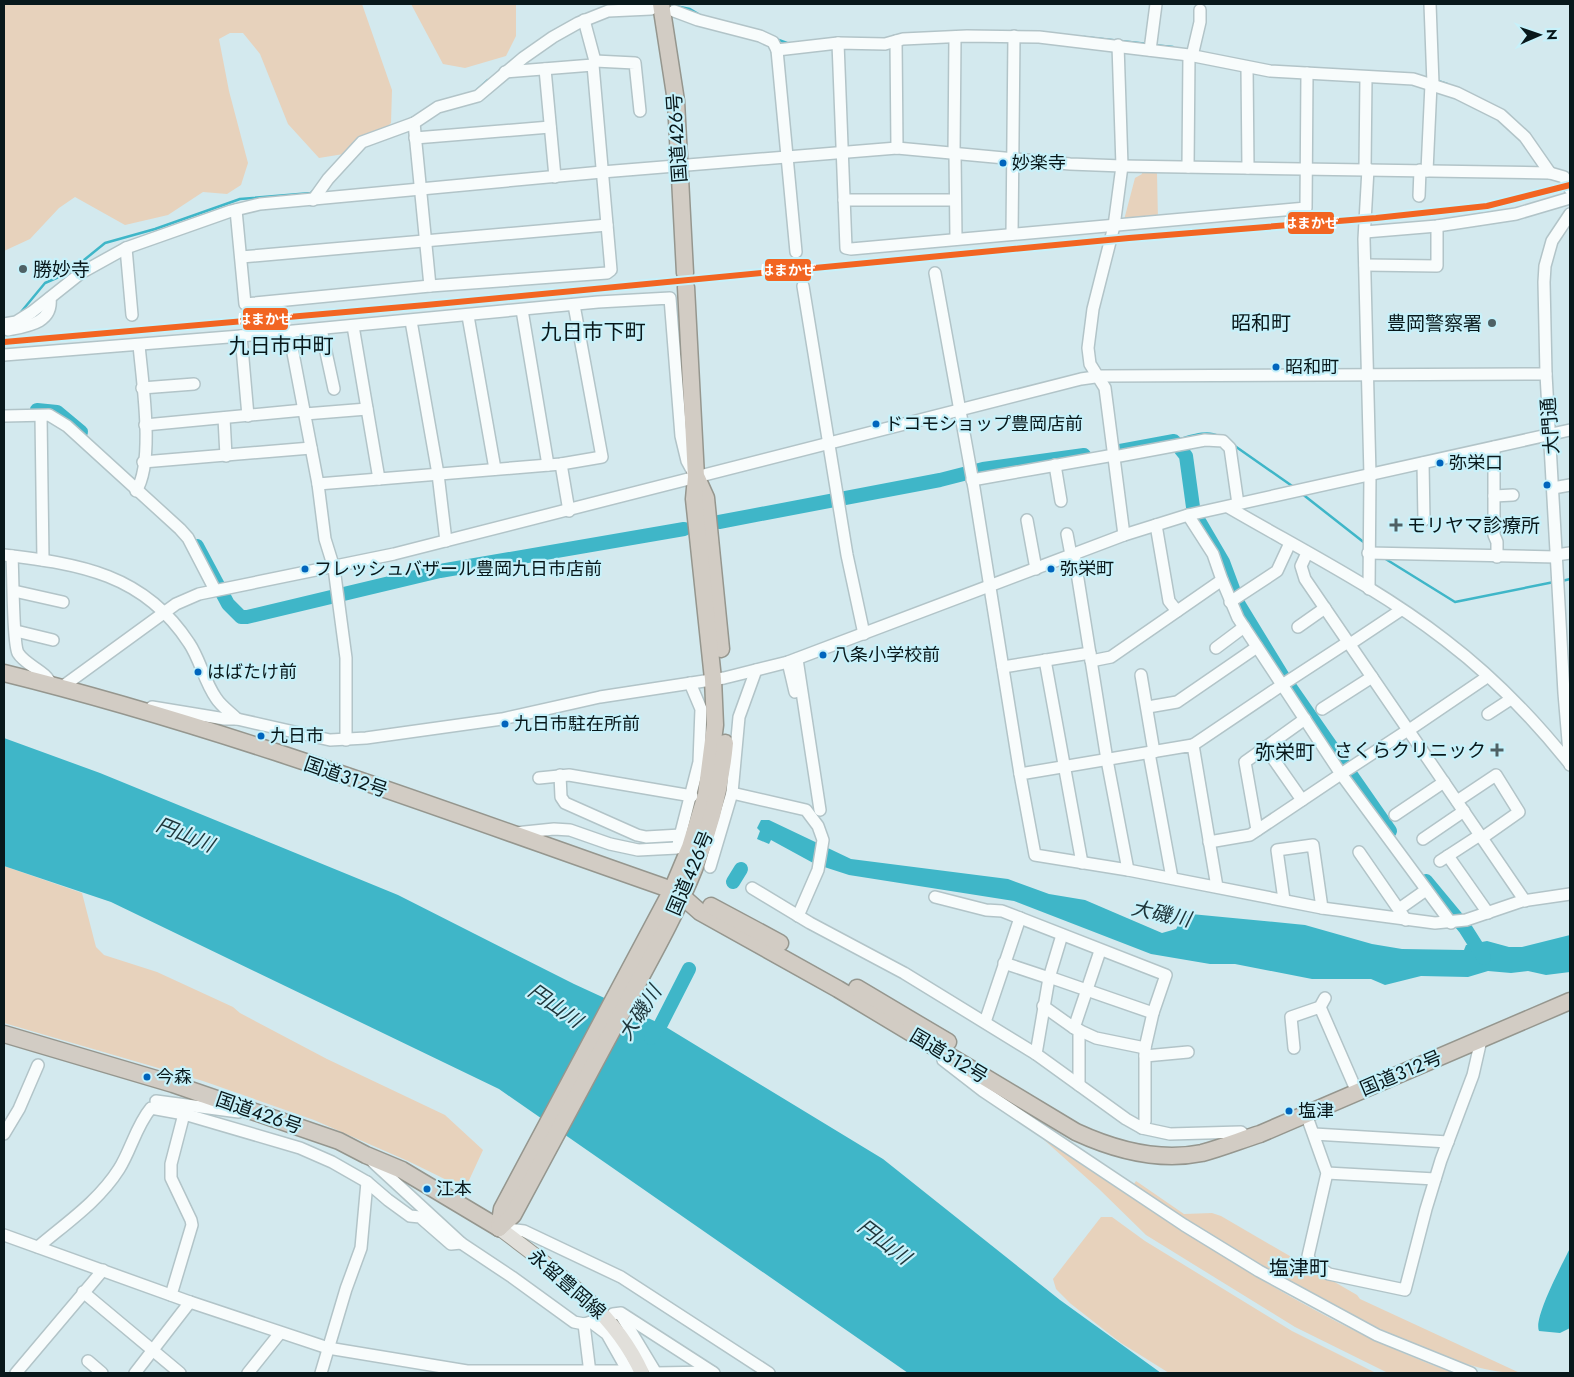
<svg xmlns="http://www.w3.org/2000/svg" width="1574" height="1377" viewBox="0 0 1574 1377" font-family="Jost,'Noto Sans JP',sans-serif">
	<rect width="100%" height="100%" fill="#d3e9ee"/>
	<g fill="#e7d2bc">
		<path d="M4 4H362L392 90 391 123 362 151 319 158 288 124 260 54 243 33H230L219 39 229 91 248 163 241 185 227 194 203 192 168 215 125 225 75 197 59 208 30 239 4 251Z"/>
		<path d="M411 4H516V36L506 56 465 68 443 64Z"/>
		<path d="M1142 171 1157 173 1158 221 1124 220 1135 178 1142 174Z"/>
		<path d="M4 866 82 893 96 947 104 955 157 972 233 1007 240 1013 327 1059 445 1115 483 1150 465 1189 408 1161 314 1120 203 1081 4 1023Z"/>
		<path d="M1034 1131C1169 1220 1300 1318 1454 1373H1388L1295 1327 1146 1235 1099 1189Z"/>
		<path d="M1136 1181 1184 1214 1212 1213 1221 1216 1357 1295 1360 1299 1520 1373C1487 1373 1463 1363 1432 1351 1327 1310 1227 1248 1134 1184Z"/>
		<path d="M1101 1217H1112L1145 1241 1292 1331 1376 1373H1169L1121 1343 1071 1304 1056 1289 1053 1279Z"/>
	</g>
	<g fill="#3fb6c8">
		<path d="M4 738 100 773 398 895 574 984 661 1024 883 1159 1060 1300 1161 1373H908L499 1089 111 902 4 866Z"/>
		<path d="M761 820H769L851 859 1008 879 1049 894 1085 900 1162 933 1176 929 1184 916 1191 914 1305 925 1372 944 1402 949 1464 950 1466 945 1487 941 1509 947H1522L1570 935V972L1546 975 1528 971 1511 973 1488 971 1468 977 1421 976 1385 985 1371 979H1312L1235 964H1210L1151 954 1014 901 849 875 815 864 771 840 769 844 757 839 760 831 757 828Z"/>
		<path d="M1570 1248V1328L1560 1333 1539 1331C1533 1318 1563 1263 1570 1248Z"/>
	</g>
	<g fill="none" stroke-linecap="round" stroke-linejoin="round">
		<g stroke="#3fb6c8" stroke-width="2.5">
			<path d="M675 6 690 9 700 15"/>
			<path d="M1084 37 1148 44"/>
			<path d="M776 39 787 43"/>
			<path d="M1153 45 1173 47"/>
			<path d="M1435 80 1447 84"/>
			<path d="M477 90 488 80"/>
			<path d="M21 312 45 283 68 273 105 243 155 229 240 199 311 193 313 191"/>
			<path d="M1180 439C1191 436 1208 430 1218 436"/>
			<path d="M1232 444 1295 488"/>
			<path d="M1301 493 1366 544"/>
			<path d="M1384 558 1455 602 1554 582"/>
			<path d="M1562 581 1570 579"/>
		</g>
		<g stroke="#3fb6c8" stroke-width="14">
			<path d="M37 410 57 412 81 432"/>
			<path d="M1120 451 1174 441 1186 456 1193 507 1199 521 1223 562 1239 605 1283 677 1390 831"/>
			<path d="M719 522 940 480 983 469 1084 455"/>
			<path d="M197 546 228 604 241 617H247L440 571 684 529"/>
			<path d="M1426 881 1465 928 1484 958"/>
			<path d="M733 882 741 869"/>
			<path d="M651 1038 661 1024 689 969"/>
		</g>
		<g stroke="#b2c4c8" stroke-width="14">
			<g id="minor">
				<path d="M1430 4 1433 84"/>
				<path d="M674 11 698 20 760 36 773 42 777 50 838 43 885 44 903 39 967 36 1039 37 1189 55 1270 71 1413 79 1457 93 1501 115 1525 137 1550 173"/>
				<path d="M896 41 897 148"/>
				<path d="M838 43 846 248 851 249 1306 208 1307 73"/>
				<path d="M1118 45 1122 166 1114 226 1093 309 1088 348 1090 364 1105 388 1124 535"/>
				<path d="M777 50 796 252"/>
				<path d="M1150 50 1156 4"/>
				<path d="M1192 56 1200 22V10"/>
				<path d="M595 61 635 63 640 111"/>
				<path d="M1247 67 1248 168"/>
				<path d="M545 69 555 177"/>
				<path d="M505 72 593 65"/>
				<path d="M414 123 430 286"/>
				<path d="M415 138 550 127"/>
				<path d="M954 154 955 37"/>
				<path d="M955 154 956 239"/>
				<path d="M1188 167 1189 55"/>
				<path d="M1365 169 1366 77"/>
				<path d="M1368 169 1364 239 1370 475 1369 589"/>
				<path d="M1427 171 1431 84"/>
				<path d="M1419 196 1420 170"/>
				<path d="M313 200 328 179 362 142 414 123 438 107 478 96 523 58 553 37 578 23 608 11 651 9"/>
				<path d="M844 200H955"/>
				<path d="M236 210 245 304 430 286 607 273 611 270 593 65 595 61 584 20"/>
				<path d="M1570 214 1552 241 1545 266 1544 282 1546 374 1564 693 1570 765"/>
				<path d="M1365 232 1437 226 1516 214 1570 198"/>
				<path d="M1012 234 1014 36"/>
				<path d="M126 248 132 315"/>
				<path d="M241 257 607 225"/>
				<path d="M1365 265 1437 266V226"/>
				<path d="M935 273 974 488 1020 774"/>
				<path d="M803 286 847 555 864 634"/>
				<path d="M522 310 548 465"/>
				<path d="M468 316 495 469"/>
				<path d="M411 321 438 474 446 541"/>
				<path d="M4 324 16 322 32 312 81 273 126 248 231 211 260 204 602 172 897 148 1070 164 1122 166 1550 173 1564 177 1570 189"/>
				<path d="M353 326 379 479"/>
				<path d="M321 329 334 389"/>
				<path d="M8 330C28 326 53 323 50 298"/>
				<path d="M289 332 318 484 325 539 334 568 346 658V740"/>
				<path d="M241 336 248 416"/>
				<path d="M4 355 241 336 598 302 670 298 681 436 687 461 694 474"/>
				<path d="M142 388 194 384"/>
				<path d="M305 414 367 409"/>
				<path d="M4 416 49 415 67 426 180 529 188 538 215 590"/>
				<path d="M41 416 43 560"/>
				<path d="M224 418 226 456"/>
				<path d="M145 425 304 410"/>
				<path d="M1494 447V535L1497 542V557"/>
				<path d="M1114 457 1205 440 1223 441 1230 448 1238 504"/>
				<path d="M143 462 311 448"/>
				<path d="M1423 463 1424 520"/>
				<path d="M561 464 569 511"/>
				<path d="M1055 465 1061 501"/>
				<path d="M972 480 1114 455"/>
				<path d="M318 484 561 464 602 457 574 305"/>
				<path d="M1553 488 1570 485"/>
				<path d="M136 491C155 462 142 380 139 345"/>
				<path d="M1494 496 1513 495"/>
				<path d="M1228 507C1300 549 1378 588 1445 640 1491 675 1533 718 1569 763"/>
				<path d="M1027 520 1036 569"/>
				<path d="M1156 525 1169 601 1177 611"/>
				<path d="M1067 534 1071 555"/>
				<path d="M1307 553 1301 566 1305 579 1525 901"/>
				<path d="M1368 553 1556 557"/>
				<path d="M1074 554 1107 760 1128 870"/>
				<path d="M4 555C80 564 144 574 189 643 200 659 204 681 216 698 221 706 230 712 237 719"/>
				<path d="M1556 555 1570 553"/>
				<path d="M12 556C13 572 13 644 18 653 26 666 47 671 51 685"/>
				<path d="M1222 580 1238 618 1341 774 1451 923"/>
				<path d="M14 591 63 602"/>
				<path d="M1230 602 1277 571 1290 543"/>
				<path d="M1298 627 1325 608"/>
				<path d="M16 631 53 640"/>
				<path d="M1350 644 1401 610"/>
				<path d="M1216 648 1244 627"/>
				<path d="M797 659 820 810"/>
				<path d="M1045 660 1082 863"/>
				<path d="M1091 661 1111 657 1222 580 1213 554 1188 515"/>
				<path d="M788 662 795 692"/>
				<path d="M1003 667 1090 653"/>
				<path d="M1141 675 1154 752"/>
				<path d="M1282 685 1348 642"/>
				<path d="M62 687 176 604 199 594 394 554 1081 379 1102 376 1546 374"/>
				<path d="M152 707 225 719H237L330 740 366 738 502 719 600 697 724 678 788 662 1124 535 1188 515 1570 430"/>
				<path d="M1148 707 1177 702 1257 647"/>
				<path d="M1322 709 1372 677"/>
				<path d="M1488 714 1511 699"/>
				<path d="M1409 730 1487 677"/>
				<path d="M1193 745 1282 685"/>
				<path d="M1265 747 1302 800"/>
				<path d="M1149 753 1172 878"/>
				<path d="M1341 774 1408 730"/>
				<path d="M560 775 561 797 565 803 637 835 646 837 681 835"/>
				<path d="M539 778 569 775 692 796"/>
				<path d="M732 793 806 810 818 826 823 840 818 870 798 916"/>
				<path d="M1457 801 1496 775 1519 812 1482 838"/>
				<path d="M1395 815 1444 782"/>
				<path d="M1257 830 1245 762 1305 719"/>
				<path d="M515 833 554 829 570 830 610 844 638 850 677 848 699 762 701 709 690 683"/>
				<path d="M1423 839 1464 811"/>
				<path d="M1209 842 1250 835 1341 774"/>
				<path d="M1359 852 1406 920"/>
				<path d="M1448 856 1488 913"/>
				<path d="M1440 861 1480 835"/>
				<path d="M710 867 732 793 739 717 756 670"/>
				<path d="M1217 887 1193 745 1020 774 1035 855 1128 870 1322 908 1435 923 1466 920 1522 901 1570 894"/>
				<path d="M752 888 810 923 904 973 1036 1054"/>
				<path d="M935 897 986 910 1002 911 1166 975 1153 1013 1145 1048V1121L1142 1128 1170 1134 1241 1132 1247 1138"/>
				<path d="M1284 900 1277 850 1313 845 1322 908"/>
				<path d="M1399 909 1426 890"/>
				<path d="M1062 935 1049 978 1036 1054 1126 1119 1142 1128"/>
				<path d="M1004 963 1049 978"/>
				<path d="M1049 977 1153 1013"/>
				<path d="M1043 1006 1074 1028 1096 1038 1145 1048"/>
				<path d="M1320 1007 1357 1092"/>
				<path d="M985 1022 1020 918"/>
				<path d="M1074 1028 1100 951"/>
				<path d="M1294 1048 1291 1017 1320 1007 1325 998"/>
				<path d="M1145 1056 1188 1052"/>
				<path d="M943 1060 983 1091 1184 1225 1259 1271 1377 1335 1471 1373"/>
				<path d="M1079 1085V1030"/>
				<path d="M156 1101 239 1112"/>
				<path d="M1306 1114 1327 1173 1308 1256 1311 1263 1329 1274 1405 1290 1426 1209 1441 1160 1473 1075 1481 1040"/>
				<path d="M4 1134 19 1109 38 1065"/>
				<path d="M1314 1134 1448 1142"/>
				<path d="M373 1162 461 1243 512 1277 574 1322 584 1324 598 1320"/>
				<path d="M1327 1173 1435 1179"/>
				<path d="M499 1228 524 1231 621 1277 769 1373"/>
				<path d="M4 1235 190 1302 328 1348 467 1371H628"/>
				<path d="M38 1247C66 1223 98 1202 119 1169 131 1150 136 1126 151 1108L184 1114 300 1148 332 1162 367 1182 388 1200 410 1216 420 1217 451 1244 461 1243"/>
				<path d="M83 1292 180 1373"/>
				<path d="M171 1295 192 1225 191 1220 171 1178V1164L184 1114"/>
				<path d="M613 1314 621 1313 714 1373"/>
				<path d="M621 1315 656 1373"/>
				<path d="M591 1322 607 1334 629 1373"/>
				<path d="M584 1324 590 1373"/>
				<path d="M88 1361 102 1373"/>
				<path d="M16 1373 103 1270"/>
				<path d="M135 1373 190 1302"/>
				<path d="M248 1373 280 1333"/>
				<path d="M321 1373 346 1289 361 1248 367 1182"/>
				<path d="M656 1373 712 1372"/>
			</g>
		</g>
		<g stroke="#95968e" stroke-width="16">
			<path id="major" d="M499 1228C554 1270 613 1309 642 1373"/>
		</g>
		<g stroke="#95968e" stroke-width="19">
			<g id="highway">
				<path d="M661 4 676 101 685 273"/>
				<path d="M697 478 706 498 721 649"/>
				<path d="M4 673C231 729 451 813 672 890L683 897 700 912 838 989 1076 1132C1115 1150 1158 1162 1202 1153 1221 1148 1241 1140 1260 1134L1570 1001"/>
				<path d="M711 906 780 943"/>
				<path d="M857 988 948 1042"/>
				<path d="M4 1034 173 1084 339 1141 366 1155 402 1170 499 1228"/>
				<path d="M499 1228 502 1209 672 890 690 847 706 795 715 725 713 679 694 499 696 477 686 287"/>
				<path d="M499 1228 513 1215C549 1148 585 1080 622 1012 671 920 715 850 725 743"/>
			</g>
		</g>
		<use href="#minor" stroke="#f8fcfc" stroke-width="11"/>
		<use href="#major" stroke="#e1dfda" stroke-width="14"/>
		<use href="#highway" stroke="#d2ccc4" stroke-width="16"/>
		<g stroke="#c7f1fa" stroke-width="10">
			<path id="rail-1" d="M4 342 426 305 1129 238 1376 218 1487 206 1570 185"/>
		</g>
		<use href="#rail-1" stroke="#f26522" stroke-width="6"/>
	</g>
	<g fill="#0065bd" stroke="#c7f1fa" stroke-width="2">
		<circle cx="1003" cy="163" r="4.5"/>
		<circle cx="1276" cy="367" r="4.5"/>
		<circle cx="876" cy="424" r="4.5"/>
		<circle cx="1440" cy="463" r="4.5"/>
		<circle cx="1547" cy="485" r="4.5"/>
		<circle cx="305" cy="569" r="4.5"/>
		<circle cx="1051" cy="569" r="4.5"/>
		<circle cx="823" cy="655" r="4.5"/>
		<circle cx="198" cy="672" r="4.5"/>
		<circle cx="505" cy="724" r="4.5"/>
		<circle cx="261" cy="736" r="4.5"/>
		<circle cx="147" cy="1077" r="4.5"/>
		<circle cx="1289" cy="1111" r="4.5"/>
		<circle cx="427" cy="1189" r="4.5"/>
	</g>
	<g fill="#4f6165" stroke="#c7f1fa" stroke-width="2">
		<circle cx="23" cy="269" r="5"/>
		<circle cx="1492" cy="323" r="5"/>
		<path d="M1393.5 517.5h5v5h5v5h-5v5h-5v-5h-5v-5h5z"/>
		<path d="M1494.5 742.5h5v5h5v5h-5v5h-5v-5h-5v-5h5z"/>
	</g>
	<g text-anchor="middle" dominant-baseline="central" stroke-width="4.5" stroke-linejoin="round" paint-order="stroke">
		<g font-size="18" fill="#08181b" stroke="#c7f1fa" text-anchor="start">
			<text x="1012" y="163">妙楽寺</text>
			<text x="1285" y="367">昭和町</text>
			<text x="885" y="424">ドコモショップ豊岡店前</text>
			<text x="1449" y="463">弥栄口</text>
			<text x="314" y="569">フレッシュバザール豊岡九日市店前</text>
			<text x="1060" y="569">弥栄町</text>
			<text x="832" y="655">八条小学校前</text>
			<text x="207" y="672">はばたけ前</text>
			<text x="514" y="724">九日市駐在所前</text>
			<text x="270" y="736">九日市</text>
			<text x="156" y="1077">今森</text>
			<text x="1298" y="1111">塩津</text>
			<text x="436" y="1189">江本</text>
		</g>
		<g font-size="19" fill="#08181b" stroke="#c7f1fa">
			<text transform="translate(677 138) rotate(-94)">国道426号</text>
			<text transform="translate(1550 426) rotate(-94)">大門通</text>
			<text transform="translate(346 777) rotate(19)">国道312号</text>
			<text transform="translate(690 873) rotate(-67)">国道426号</text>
			<text transform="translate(949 1056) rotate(31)">国道312号</text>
			<text transform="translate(1401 1073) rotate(-23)">国道312号</text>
			<text transform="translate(259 1113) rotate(19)">国道426号</text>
			<text transform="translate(567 1284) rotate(41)">永留豊岡線</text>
		</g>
		<g font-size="19" fill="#08181b" stroke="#c7f1fa" text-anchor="start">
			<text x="33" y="269">勝妙寺</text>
			<text x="1482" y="323" text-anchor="end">豊岡警察署</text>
			<text x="1407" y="525">モリヤマ診療所</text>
			<text x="1486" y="750" text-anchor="end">さくらクリニック</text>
		</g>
		<g font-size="20" fill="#08181b" stroke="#c7f1fa">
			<text x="1261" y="323">昭和町</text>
			<text x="1285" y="752">弥栄町</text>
			<text x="1299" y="1268">塩津町</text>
		</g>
		<g font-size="20" font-style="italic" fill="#1e3439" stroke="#c7f1fa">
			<text transform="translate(185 835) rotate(22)">円山川</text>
			<text transform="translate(1161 914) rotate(12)">大磯川</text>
			<text transform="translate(555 1006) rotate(35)">円山川</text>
			<text transform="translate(640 1013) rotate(-57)">大磯川</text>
			<text transform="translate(884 1242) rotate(37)">円山川</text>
		</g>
		<g font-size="21" fill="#08181b" stroke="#c7f1fa">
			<text x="593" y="332">九日市下町</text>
			<text x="281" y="346">九日市中町</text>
		</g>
	</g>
	<g stroke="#c7f1fa" stroke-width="2">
		<rect x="1287" y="211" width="48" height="24" rx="5" fill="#f26522"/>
		<rect x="764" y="258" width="48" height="24" rx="5" fill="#f26522"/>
		<rect x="242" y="307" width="47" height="24" rx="5" fill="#f26522"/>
	</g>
	<g font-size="14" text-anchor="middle" font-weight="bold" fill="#fff">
		<text x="1311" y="228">はまかぜ</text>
		<text x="788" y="275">はまかぜ</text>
		<text x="265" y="324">はまかぜ</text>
	</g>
	<rect width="1574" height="1377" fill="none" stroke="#08181b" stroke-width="10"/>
	<g transform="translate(1539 35) rotate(88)" stroke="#c7f1fa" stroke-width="4" paint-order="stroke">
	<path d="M0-4L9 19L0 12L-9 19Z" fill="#08181b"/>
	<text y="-8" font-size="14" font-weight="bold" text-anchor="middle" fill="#08181b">N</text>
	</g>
</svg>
